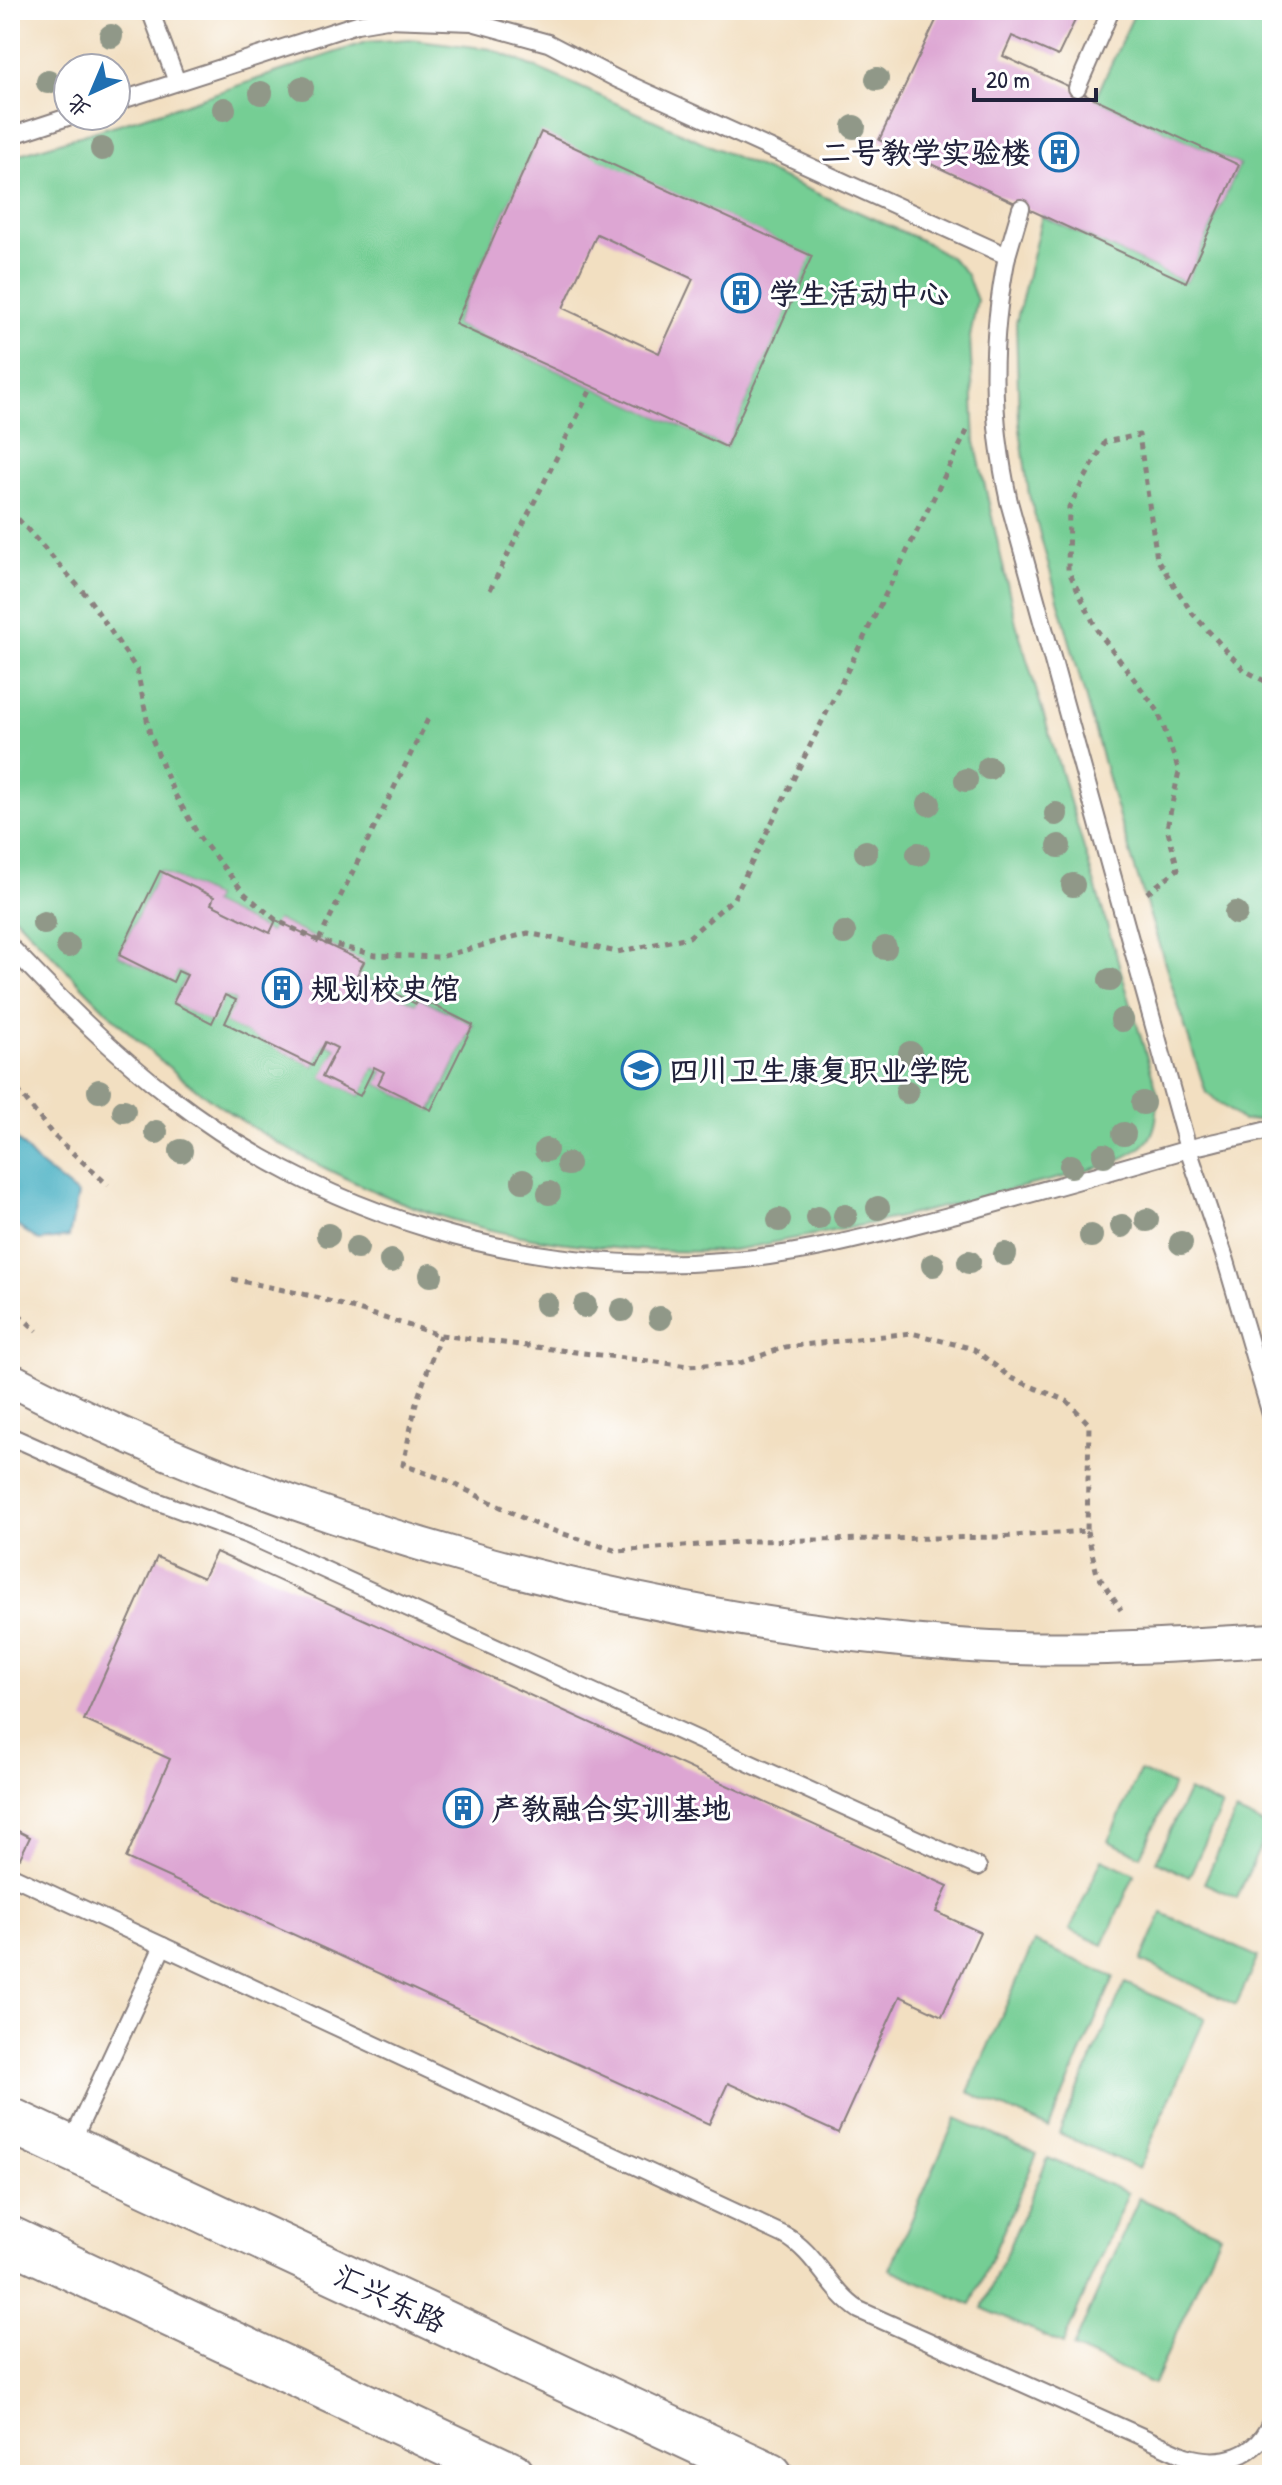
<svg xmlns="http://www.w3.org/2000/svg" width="1282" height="2485" viewBox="0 0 1282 2485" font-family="'Patrick Hand','LXGW WenKai TC',sans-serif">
	<rect width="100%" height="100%" fill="#fff"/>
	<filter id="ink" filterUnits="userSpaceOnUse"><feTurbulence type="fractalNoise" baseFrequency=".0125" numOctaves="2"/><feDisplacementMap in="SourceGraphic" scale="16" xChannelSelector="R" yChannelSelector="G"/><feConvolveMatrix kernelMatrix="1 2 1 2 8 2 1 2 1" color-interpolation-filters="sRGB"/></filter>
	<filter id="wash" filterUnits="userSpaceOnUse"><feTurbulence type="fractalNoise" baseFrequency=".006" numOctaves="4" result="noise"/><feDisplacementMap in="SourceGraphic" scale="32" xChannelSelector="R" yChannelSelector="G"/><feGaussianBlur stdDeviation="1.8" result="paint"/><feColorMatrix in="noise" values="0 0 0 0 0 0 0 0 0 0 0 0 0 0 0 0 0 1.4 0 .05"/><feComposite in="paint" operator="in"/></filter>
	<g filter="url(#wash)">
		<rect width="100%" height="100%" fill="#f2dfc1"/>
		<g fill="#75ce94" stroke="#4c7868" stroke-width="2" fill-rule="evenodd">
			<path d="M1136 10H1272V1118L1243 1121 1206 1093 1119 818 1029 495 1019 422 1016 323 1042 216 1186 282 1239 165 1095 99Z"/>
			<path d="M410 39 491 49 551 74 925 242 951 258 966 273 977 300 970 337 975 442 1016 623 1158 1094C1157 1109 1158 1125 1149 1139 1130 1167 1043 1181 1009 1190 939 1209 869 1225 797 1238 772 1242 745 1250 720 1251 646 1254 542 1244 471 1225 368 1198 246 1133 165 1064 109 1018 61 963 10 912V157L172 108 366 42ZM541 133 811 256 726 447 455 324ZM160 871 214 897 211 904 270 933 277 920 363 962 357 975 416 1004 420 998 473 1025 432 1110 378 1084 384 1072 374 1067 360 1096 323 1077 337 1048 325 1042 313 1066 226 1023 236 1000 225 995 211 1022 173 1003 187 975 178 971 172 981 119 955Z"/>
			<path d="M1140 1771 1173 1785 1141 1856 1108 1841Z"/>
			<path d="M1188 1791 1222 1806 1189 1877 1156 1861Z"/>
			<path d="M1236 1812 1269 1827 1237 1898 1204 1883Z"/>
			<path d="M1102 1859 1135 1874 1103 1945 1070 1930Z"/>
			<path d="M1162 1913 1258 1957 1236 2005 1141 1961Z"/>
			<path d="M1034 1942 1114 1977 1049 2128 968 2092Z"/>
			<path d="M1125 1983 1205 2018 1139 2169 1059 2133Z"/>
			<path d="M956 2118 1037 2154 971 2305 890 2269Z"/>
			<path d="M1048 2158 1128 2193 1063 2344 982 2308Z"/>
			<path d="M1139 2198 1220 2234 1154 2384 1073 2348Z"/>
		</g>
		<path fill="#42adc1" stroke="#32687e" stroke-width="2" d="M10 1132 40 1165 78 1195 69 1237 39 1241 10 1221Z"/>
		<g id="blocks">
			<g fill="#dda6d3" fill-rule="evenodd">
				<path d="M941 10H1080L1058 56 1012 36 1003 56 1239 165 1186 282 879 140Z"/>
				<path d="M541 132 812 256 726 447 455 324ZM597 234 693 279 659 353 563 308Z"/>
				<path d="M160 871 214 897 211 904 270 933 276 920 364 962 357 975 416 1004 419 998 473 1025 431 1110 378 1084 384 1072 374 1067 360 1096 322 1077 337 1048 325 1042 313 1066 225 1023 236 1000 225 995 212 1023 173 1003 187 975 178 971 173 982 119 955Z"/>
				<path d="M216 1552 948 1886 936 1912 980 1932 942 2016 900 1996 838 2133 728 2083 709 2124 126 1858 170 1759 84 1720 157 1557 203 1578Z"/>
				<path d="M10 1827 30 1837 20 1858 10 1854Z"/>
			</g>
		</g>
	</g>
	<g filter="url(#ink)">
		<use href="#blocks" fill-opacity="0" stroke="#8a807e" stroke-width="2"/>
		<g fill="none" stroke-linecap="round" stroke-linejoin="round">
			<g stroke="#8a807e" stroke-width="20">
				<g id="lane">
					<path d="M150 10 177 82"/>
					<path d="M1077 88 1111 10"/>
					<path d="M116 102 357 24 387 19 472 22 548 43 617 79 1007 256C990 343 990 415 1009 502L1188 1149 1226 1261 1272 1418"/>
					<path d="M10 136 71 116"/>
					<path d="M1007 256 1021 208"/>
					<path d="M10 946C61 1000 112 1052 171 1097 325 1216 527 1277 722 1261 810 1255 894 1230 979 1208 1048 1189 1116 1170 1185 1150 1213 1141 1243 1137 1272 1129"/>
					<path d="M10 1436 151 1499 248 1535 978 1867"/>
					<path d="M10 1875 784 2235C816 2252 829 2290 859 2310L1185 2456C1221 2467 1258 2458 1272 2419"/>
					<path d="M70 2146 163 1946"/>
				</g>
			</g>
			<g stroke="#8a807e" stroke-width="36">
				<path id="street" d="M10 1379C291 1527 641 1621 957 1645 1062 1653 1168 1646 1272 1640"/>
			</g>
			<g stroke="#8a807e" stroke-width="48">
				<g id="secondary">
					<path d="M10 2120 770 2475"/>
					<path d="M10 2239 512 2475"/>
				</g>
			</g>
			<g stroke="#8a807e" stroke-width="5" stroke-dasharray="6 6" stroke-linecap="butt">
				<path d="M10 510 87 596 137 670 150 734 173 791 200 838 245 894 276 920 319 941 375 955 440 957 528 933 617 952 689 937 734 898 968 429"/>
				<path d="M490 590 592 387"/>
				<path d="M1147 893 1178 869 1167 828 1179 771 1158 711 1097 630 1068 570 1069 507 1105 442 1139 435 1157 559 1192 613 1244 670 1272 685"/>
				<path d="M319 940 428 719"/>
				<path d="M10 1080 53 1135 108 1185"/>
				<path d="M232 1279 312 1296 440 1335 688 1366 740 1363 785 1347 911 1333 974 1349 1011 1378 1067 1401 1089 1424 1087 1531 998 1537 753 1541 617 1551 539 1526 446 1480 403 1465 416 1403 440 1335"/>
				<path d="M10 1306 37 1331"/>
				<path d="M1087 1531 1097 1574 1121 1610"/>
			</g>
			<use href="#lane" stroke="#fff" stroke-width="16"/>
			<use href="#street" stroke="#fff" stroke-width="32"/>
			<use href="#secondary" stroke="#fff" stroke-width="44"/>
		</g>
		<g fill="#909888">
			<circle cx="111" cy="36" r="12"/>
			<circle cx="877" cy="79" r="12"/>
			<circle cx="48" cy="82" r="12"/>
			<circle cx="302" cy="88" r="12"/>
			<circle cx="261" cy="93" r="12"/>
			<circle cx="224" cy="109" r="12"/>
			<circle cx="854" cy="127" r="12"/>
			<circle cx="102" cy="149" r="12"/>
			<circle cx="989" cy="768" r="12"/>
			<circle cx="966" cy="780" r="12"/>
			<circle cx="929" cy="804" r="12"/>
			<circle cx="1056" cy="814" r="12"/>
			<circle cx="1059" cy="846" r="12"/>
			<circle cx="866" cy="852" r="12"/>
			<circle cx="918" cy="854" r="12"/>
			<circle cx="1073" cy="885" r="12"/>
			<circle cx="1236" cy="913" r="12"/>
			<circle cx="44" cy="923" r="12"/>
			<circle cx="844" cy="933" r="12"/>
			<circle cx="68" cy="946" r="12"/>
			<circle cx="885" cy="948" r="12"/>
			<circle cx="1110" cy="980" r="12"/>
			<circle cx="1122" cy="1020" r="12"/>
			<circle cx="910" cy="1053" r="12"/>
			<circle cx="99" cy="1091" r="12"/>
			<circle cx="907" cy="1092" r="12"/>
			<circle cx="1143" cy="1103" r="12"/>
			<circle cx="124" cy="1111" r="12"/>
			<circle cx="156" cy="1132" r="12"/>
			<circle cx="1124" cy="1134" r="12"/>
			<circle cx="546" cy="1150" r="12"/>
			<circle cx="181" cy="1151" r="12"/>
			<circle cx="1104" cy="1155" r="12"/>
			<circle cx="568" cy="1164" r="12"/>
			<circle cx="1071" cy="1166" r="12"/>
			<circle cx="523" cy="1181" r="12"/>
			<circle cx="549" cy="1193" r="12"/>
			<circle cx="878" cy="1208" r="12"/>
			<circle cx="845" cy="1216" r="12"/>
			<circle cx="818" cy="1218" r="12"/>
			<circle cx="779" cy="1220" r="12"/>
			<circle cx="1147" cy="1220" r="12"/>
			<circle cx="1122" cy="1226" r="12"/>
			<circle cx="328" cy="1235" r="12"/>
			<circle cx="1091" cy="1236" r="12"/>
			<circle cx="1181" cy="1243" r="12"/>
			<circle cx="357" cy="1248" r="12"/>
			<circle cx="1005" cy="1254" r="12"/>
			<circle cx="391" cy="1261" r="12"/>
			<circle cx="969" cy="1262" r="12"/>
			<circle cx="933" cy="1265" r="12"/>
			<circle cx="431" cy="1275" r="12"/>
			<circle cx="546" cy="1304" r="12"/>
			<circle cx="585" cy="1306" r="12"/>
			<circle cx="622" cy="1310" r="12"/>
			<circle cx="660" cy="1318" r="12"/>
		</g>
	</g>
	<defs>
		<g id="building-ring" transform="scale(2)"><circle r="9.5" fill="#fff" stroke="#1f6fb2" stroke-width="1.5"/><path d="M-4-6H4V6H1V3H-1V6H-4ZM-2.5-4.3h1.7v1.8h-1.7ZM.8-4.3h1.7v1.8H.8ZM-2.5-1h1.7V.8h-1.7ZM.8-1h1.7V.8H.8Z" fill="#1f6fb2"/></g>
		<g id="university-ring" transform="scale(2)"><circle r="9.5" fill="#fff" stroke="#1f6fb2" stroke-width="1.5"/><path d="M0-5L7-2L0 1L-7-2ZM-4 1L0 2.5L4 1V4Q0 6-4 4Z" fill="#1f6fb2"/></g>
	</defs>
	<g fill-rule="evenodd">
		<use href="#building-ring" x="1059" y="152"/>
		<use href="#building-ring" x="741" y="293"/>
		<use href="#building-ring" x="282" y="988"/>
		<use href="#university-ring" x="641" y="1070"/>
		<use href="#building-ring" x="463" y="1808"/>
	</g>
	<g text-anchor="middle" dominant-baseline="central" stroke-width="6" stroke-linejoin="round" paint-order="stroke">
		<g font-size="30" font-weight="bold" fill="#22223b" stroke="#fff" text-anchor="start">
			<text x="1031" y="152" text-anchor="end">二号教学实验楼</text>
			<text x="769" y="293">学生活动中心</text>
			<text x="310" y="988">规划校史馆</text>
			<text x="669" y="1070">四川卫生康复职业学院</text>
			<text x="491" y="1808">产教融合实训基地</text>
		</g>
		<g font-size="30" fill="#22223b" stroke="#fff">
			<text transform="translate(390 2298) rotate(25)">汇兴东路</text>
		</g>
	</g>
	<rect width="1282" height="2485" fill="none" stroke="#fff" stroke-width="40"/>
	<g transform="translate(92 92) rotate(224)"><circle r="38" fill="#ffffff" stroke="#a7a7b1" stroke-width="2"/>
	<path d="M0-6L14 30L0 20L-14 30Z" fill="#1f6fb2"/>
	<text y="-12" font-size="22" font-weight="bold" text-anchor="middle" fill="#22223b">北</text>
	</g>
	<path d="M974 88v12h122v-12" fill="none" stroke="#22223b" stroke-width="4"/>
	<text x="986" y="88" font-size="24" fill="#22223b" stroke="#ffffff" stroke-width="6" paint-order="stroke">20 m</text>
</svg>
